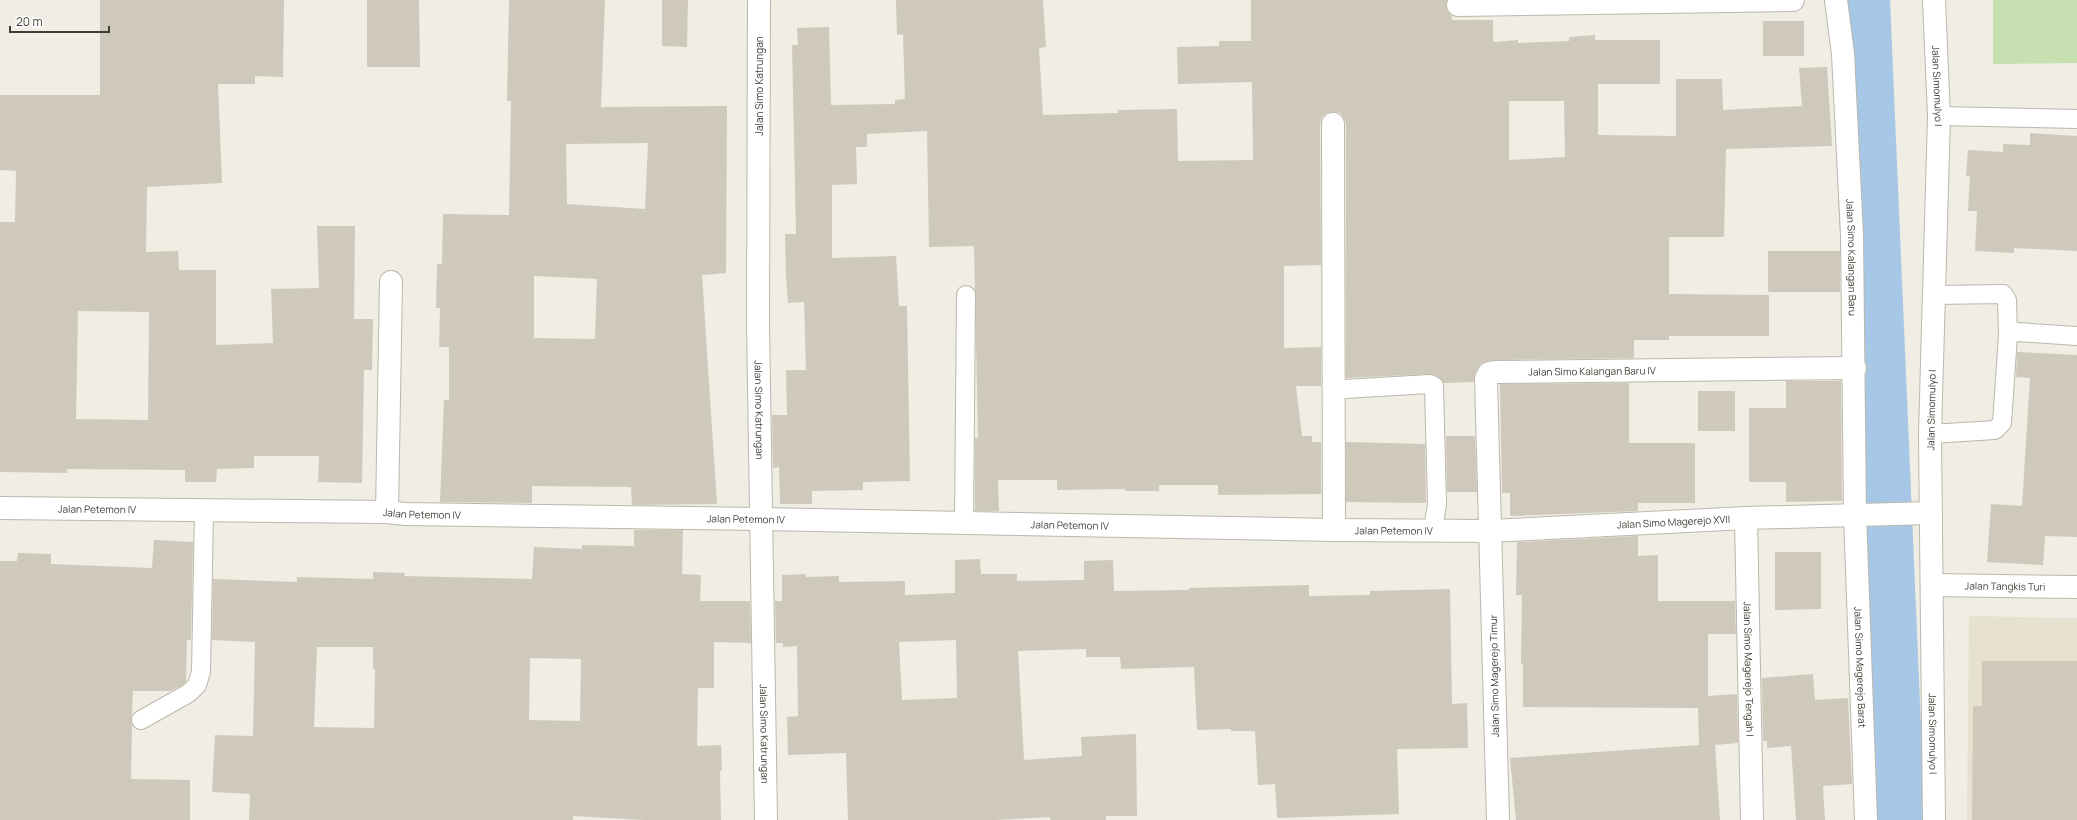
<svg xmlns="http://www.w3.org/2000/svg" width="2077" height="820" viewBox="0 0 2077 820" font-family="Manrope,sans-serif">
	<rect width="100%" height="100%" fill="#efede4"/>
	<path fill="#e7e2cf" d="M1969 616 2077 618V820H1967Z"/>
	<path fill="#c7dfb1" d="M1993 0H2077V63L1993 64Z"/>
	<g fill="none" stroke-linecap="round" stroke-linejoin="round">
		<path stroke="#a6c8e6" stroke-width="60" d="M1860 0 1895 820"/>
	</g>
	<g fill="#cfc9bb" fill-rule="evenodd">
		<path d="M100 0H284L283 77 255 76V84H218L222 183 147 187 146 252 178 251 179 270H216V345L273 343 271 289 319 288 317 226H355L354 319H373L372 370H364L362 483 318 482 319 456H254V468L217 469 216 482H185V470L67 469V473L0 472V222H15L16 171 0 170V95H100ZM78 311 149 312 148 420 76 419Z"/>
		<path d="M367 0H419L420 67H367Z"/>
		<path d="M509 0H605L601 107 727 106 726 273 702 275 717 504 632 505 631 487 532 486V503L440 502 444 400H449V347H439L440 308H436L437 264H442L443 214 509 215 511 101H507ZM648 143 645 209 567 204 566 144ZM534 276 597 279 595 339 534 338Z"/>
		<path d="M662 0H688L687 47 662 46Z"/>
		<path d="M896 0H1043L1046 47 1039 48 1043 115 1118 113V110L1177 109 1178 161 1253 160 1252 82 1178 84 1177 47 1219 46V41H1251V0H1447L1446 6 1448 12 1452 16V20H1493V42L1518 40V43L1569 41V37L1595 35V40H1660V84H1598V135L1676 136V79H1722L1723 110 1802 106 1799 68 1827 67 1832 146 1726 149 1724 237H1669V294L1769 295V336H1669V340H1634V358L1493 360 1481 363 1475 373 1474 382 1444 383 1439 377 1429 374 1346 378V124L1344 118 1340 113 1333 112 1327 113 1322 117 1320 124 1321 265 1284 266V348L1321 347V386H1296L1302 436H1312V442H1321V494L1218 495V485H1159V491H1125V489L1057 490V480H998L999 511H975V438H978L974 246 929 247 927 131 867 134V147H856L857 184 832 185V258L896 256 899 306H907L910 481 863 482V490L812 491V504H780L779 467 773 468 772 415H787L786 370H806L804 302 788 303 786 277 785 234H796L792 45H798L797 28 829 27 831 105 895 104V100L905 99 903 34 897 35ZM1509 101H1564L1565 157 1509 160Z"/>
		<rect x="1763" y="21" width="41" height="35"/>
		<path d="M2030 133 2077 136V251L2014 248V253L1975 251 1977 211H1968L1970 176H1966L1968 150 2003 152V144L2030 145Z"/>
		<rect x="1768" y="251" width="72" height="41"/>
		<path d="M2017 352 2077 355V537L2045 536 2043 565 1987 562 1991 504 2022 506 2030 378 2016 377Z"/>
		<path d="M1786 381H1841L1842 501 1786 502V482H1749V408H1786Z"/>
		<path d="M1629 383V443H1695V503H1638V511L1510 516V493H1502L1500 384Z"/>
		<rect x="1698" y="391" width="37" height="40"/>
		<path d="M1446 436H1475L1477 492H1447Z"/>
		<path d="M1346 442 1425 444 1426 503 1346 502Z"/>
		<path d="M634 530H683L682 574 701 575 700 601H750L751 643 714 642V688H698L697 746 721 745 722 771H720L721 820H643L573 816V820H249L250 794 212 792 215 735 253 736 255 642 212 640 213 579 297 582V577L373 579V572L405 573 404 576 532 579 534 547 582 549V545L634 546ZM317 647H373V669H375L374 728 314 727ZM530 658 581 659 580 721 529 720Z"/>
		<path d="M1638 536V556L1658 555V601H1735L1736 634H1708V696L1737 694 1738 743 1715 745 1720 820H1516L1510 758 1699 745 1698 708 1523 707V664H1521L1522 595H1516L1517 542Z"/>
		<path d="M154 540 193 542 191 640H187L186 681 183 685 170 691H133L132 714 131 719 132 726 131 779 190 780V820H0V561H17L18 553 51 554V564L152 568Z"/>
		<path d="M1775 552H1821V609L1775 610Z"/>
		<path d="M980 559 981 574H1017V581L1084 580V561L1113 560 1114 591 1189 590V588L1309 585V596L1370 595V591L1450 589 1452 704 1467 703 1468 748 1397 749 1399 814 1277 818 1275 784 1258 785 1255 731H1231V729L1197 730 1194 667 1121 669 1120 657H1086V649L1018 651 1024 760 1082 756 1081 737 1136 734 1137 816H1106V820H1050V817L997 820H848L846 753 788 755 787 717 798 716 797 646 783 647V643H776L775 601H782V575L806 574V577L839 576V582L905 581V595L955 593V560ZM956 640 957 698 902 700 899 642Z"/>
		<path d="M1982 661H2077V820H1972L1973 706H1982Z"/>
		<path d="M1813 674 1815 700 1848 698 1852 784 1823 786 1825 820H1796L1791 746 1767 748V741H1763L1762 678Z"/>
	</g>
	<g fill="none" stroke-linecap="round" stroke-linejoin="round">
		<g stroke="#bcb7ab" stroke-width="20">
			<g id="service">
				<path d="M1939 116 2077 119"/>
				<path d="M1934 295 2003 294 2007 300 2008 335"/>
				<path d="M1344 389 1430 384 1434 386 1437 504 1433 530"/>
				<path d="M1930 434 1995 430 2002 423 2008 335 2017 332 2077 336"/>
				<path d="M964 524 966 295"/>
				<path d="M141 720 189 693 197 685 201 672 204 511"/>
			</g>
		</g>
		<g stroke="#bcb7ab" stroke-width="24">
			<g id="minor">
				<path id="s1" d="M759 0 758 323 766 820"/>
				<path id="s2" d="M1836 0 1843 54 1852 235 1855 514 1866 820"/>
				<path id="s3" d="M1934 0 1939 116 1930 434 1934 820"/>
				<path d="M1458 5 1793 0"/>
				<path d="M1333 124 1334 530"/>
				<path id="s4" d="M0 508 387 512 405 514 761 519 1334 530 1491 531 1746 518 1931 513"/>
				<path d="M387 512 391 282"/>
				<path id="s5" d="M1746 518 1752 820"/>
				<path id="s6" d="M1932 585 2077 587"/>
				<path id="s7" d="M1498 820 1486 379 1489 373 1495 372 1855 368"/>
			</g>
		</g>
		<use href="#service" stroke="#fff" stroke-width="18"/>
		<use href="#minor" stroke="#fff" stroke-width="22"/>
	</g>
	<g text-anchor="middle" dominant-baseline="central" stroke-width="3.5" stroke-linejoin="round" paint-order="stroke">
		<g font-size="10" fill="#413d35" stroke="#fff">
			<text transform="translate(759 86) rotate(-90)">Jalan Simo Katrungan</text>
			<text stroke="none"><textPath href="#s3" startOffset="86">Jalan Simomulyo I</textPath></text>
			<text stroke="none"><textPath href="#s2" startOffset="258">Jalan Simo Kalangan Baru</textPath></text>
			<text stroke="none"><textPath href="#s7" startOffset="551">Jalan Simo Kalangan Baru IV</textPath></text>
			<text stroke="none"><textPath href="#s1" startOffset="410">Jalan Simo Katrungan</textPath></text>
			<text transform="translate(1931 410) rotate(-89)">Jalan Simomulyo I</text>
			<text stroke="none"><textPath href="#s4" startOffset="97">Jalan Petemon IV</textPath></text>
			<text stroke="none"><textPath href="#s4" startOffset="422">Jalan Petemon IV</textPath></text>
			<text stroke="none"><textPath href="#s4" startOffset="746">Jalan Petemon IV</textPath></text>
			<text stroke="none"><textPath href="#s4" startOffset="1674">Jalan Simo Magerejo XVII</textPath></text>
			<text stroke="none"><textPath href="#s4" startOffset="1070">Jalan Petemon IV</textPath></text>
			<text stroke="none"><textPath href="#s4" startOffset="1394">Jalan Petemon IV</textPath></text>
			<text stroke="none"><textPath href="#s6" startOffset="73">Jalan Tangkis Turi</textPath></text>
			<text stroke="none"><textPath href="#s2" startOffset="668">Jalan Simo Magerejo Barat</textPath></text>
			<text stroke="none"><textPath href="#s5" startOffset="151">Jalan Simo Magerejo Tengah I</textPath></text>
			<text transform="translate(1494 676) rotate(-91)">Jalan Simo Magerejo Timur</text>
			<text stroke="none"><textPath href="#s1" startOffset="734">Jalan Simo Katrungan</textPath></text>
			<text stroke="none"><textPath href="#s3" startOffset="734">Jalan Simomulyo I</textPath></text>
		</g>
	</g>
	<path d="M10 26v6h99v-6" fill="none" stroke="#413d35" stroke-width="2"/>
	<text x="16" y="26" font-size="12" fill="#413d35" stroke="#ffffff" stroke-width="3" paint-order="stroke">20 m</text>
</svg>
